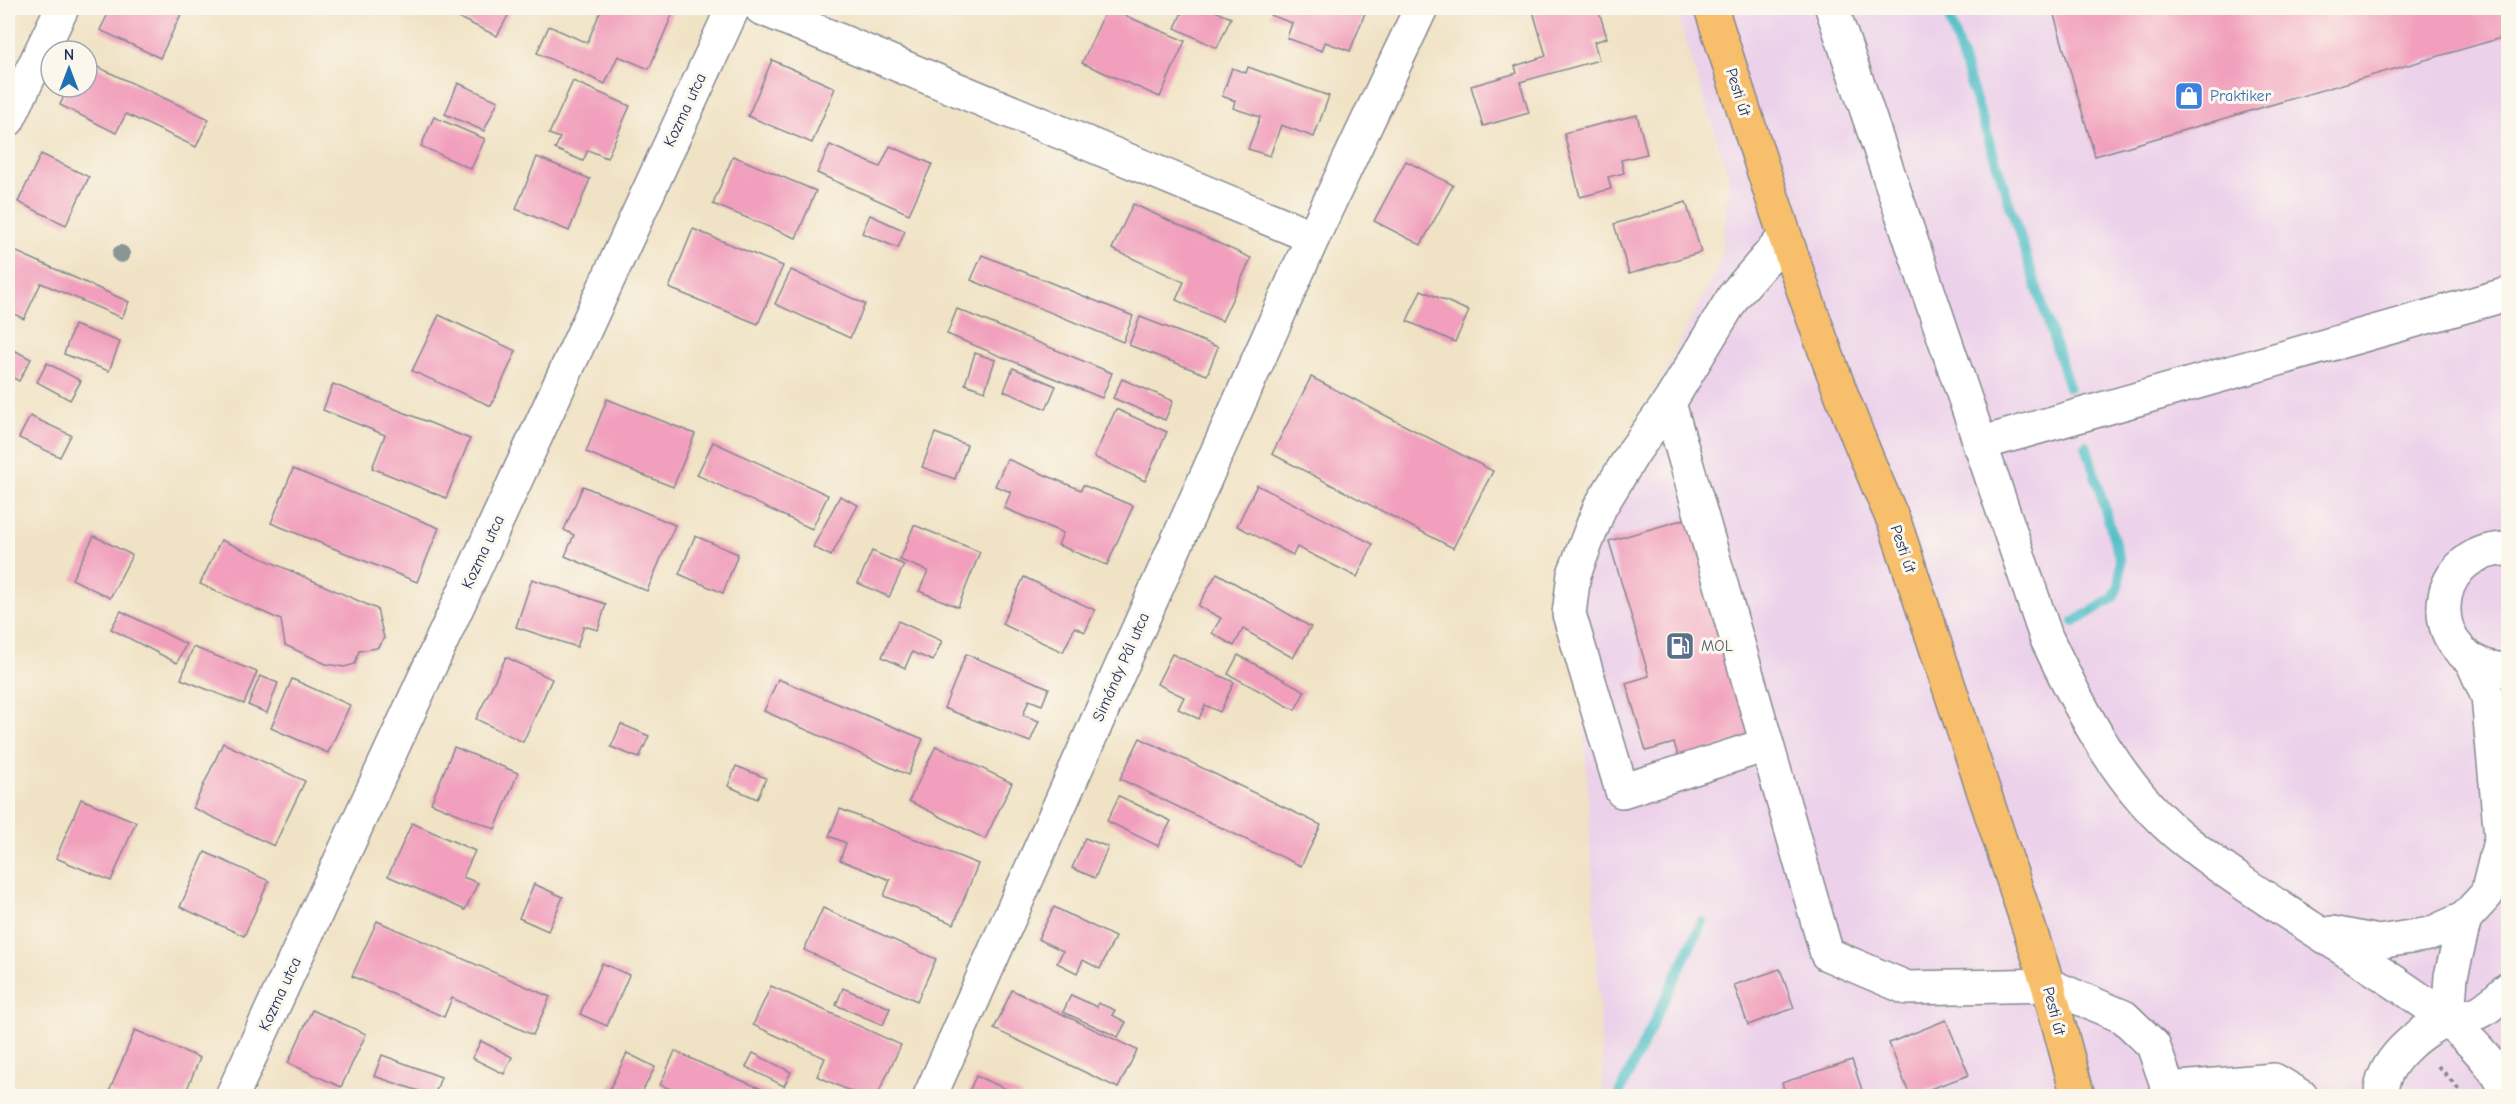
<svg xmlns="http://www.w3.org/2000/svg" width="2516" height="1104" viewBox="0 0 2516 1104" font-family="'Comic Neue',sans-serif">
	<rect width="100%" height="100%" fill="#fbf7ec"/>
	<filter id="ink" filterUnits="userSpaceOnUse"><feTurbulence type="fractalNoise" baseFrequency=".0167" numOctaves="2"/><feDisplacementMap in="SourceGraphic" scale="12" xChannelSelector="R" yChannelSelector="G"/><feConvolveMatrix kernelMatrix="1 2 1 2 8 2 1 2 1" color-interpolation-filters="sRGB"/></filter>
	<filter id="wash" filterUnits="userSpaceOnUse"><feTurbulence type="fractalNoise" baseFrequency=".008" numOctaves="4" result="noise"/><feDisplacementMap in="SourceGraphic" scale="24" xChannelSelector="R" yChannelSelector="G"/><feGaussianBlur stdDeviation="1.35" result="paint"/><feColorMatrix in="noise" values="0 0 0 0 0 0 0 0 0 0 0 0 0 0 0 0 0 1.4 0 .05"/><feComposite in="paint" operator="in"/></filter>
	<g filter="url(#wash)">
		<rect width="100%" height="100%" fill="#f0e2c4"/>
		<path fill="#ecd1ea" d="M1675 8H2508V1096H1604L1575 555 1721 260 1729 177Z"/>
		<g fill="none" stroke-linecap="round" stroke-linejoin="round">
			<g stroke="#52c0c7" stroke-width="10">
				<path d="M1946 8 2069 387"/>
				<path d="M2074 622 2113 598 2120 583V560L2086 445"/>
				<path d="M1618 1096 1702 922"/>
			</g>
		</g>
		<g id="blocks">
			<g fill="#f19fbc">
				<path d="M111 8H177L183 10 160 58 100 30Z"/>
				<path d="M438 8H512L497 36Z"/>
				<path d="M602 8H675L649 69 618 56 605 84 537 53 549 26 587 43Z"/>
				<path d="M1107 8 1185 41 1160 97 1082 63Z"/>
				<path d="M1184 8H1208L1231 18 1217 48 1175 28Z"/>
				<path d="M1273 8H1367L1350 51 1325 42 1322 51 1287 38 1292 23 1270 15Z"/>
				<path d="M1532 8H1598L1607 38 1594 42 1599 60 1520 82 1529 113 1483 126 1471 86 1517 73 1515 66 1546 56Z"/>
				<path d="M2052 8H2508V36L2095 156Z"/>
				<path d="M772 60 835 88 812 143 748 116Z"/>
				<path d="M87 62 209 119 196 147 126 114 116 133 60 105 68 87H87Z"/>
				<path d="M1248 67 1329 96 1314 137 1281 125 1270 156 1248 149 1260 117 1233 108 1235 101 1222 96 1232 68 1246 73Z"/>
				<path d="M573 81 630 106 607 158 588 150 583 161 555 149 560 138 549 134Z"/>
				<path d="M458 83 498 101 484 131 445 114Z"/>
				<path d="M1637 115 1647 154 1621 160 1624 173 1608 177 1611 189 1580 197 1564 133Z"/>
				<path d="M434 117 485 139 471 169 421 146Z"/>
				<path d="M830 145 880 167 890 146 932 164 909 214 817 173Z"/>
				<path d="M41 154 89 177 66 225 18 202Z"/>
				<path d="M733 156 816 191 796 238 713 204Z"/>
				<path d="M537 157 590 179 569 231 516 209Z"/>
				<path d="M1406 161 1453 185 1421 245 1374 221Z"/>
				<path d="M1686 202 1701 252 1629 274 1614 224Z"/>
				<path d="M1133 204 1251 258 1222 321 1176 300 1184 282 1112 249Z"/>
				<path d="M870 215 905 231 898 248 862 233Z"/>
				<path d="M693 229 783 266 758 324 669 288Z"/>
				<path d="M8 248 129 302 122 318 41 283 24 319 8 311Z"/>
				<path d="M982 255 1133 316 1123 342 971 280Z"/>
				<path d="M791 270 865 304 850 338 775 304Z"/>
				<path d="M1421 290 1469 311 1455 342 1407 321Z"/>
				<path d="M957 309 1112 373 1102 398 947 334Z"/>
				<path d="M439 315 516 351 491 406 412 371Z"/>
				<path d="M1140 317 1218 347 1207 375 1129 345Z"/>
				<path d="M74 325 120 342 109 371 64 354Z"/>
				<path d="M8 347 31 359 19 381 8 375Z"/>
				<path d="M975 353 995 360 985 391 965 384Z"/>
				<path d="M47 363 81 381 70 400 37 382Z"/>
				<path d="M1013 368 1056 386 1046 409 1004 391Z"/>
				<path d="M1311 377 1493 471 1453 548 1272 454Z"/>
				<path d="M1122 379 1173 401 1165 420 1113 398Z"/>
				<path d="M333 384 470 439 446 498 372 468 385 435 323 410Z"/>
				<path d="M607 399 695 434 673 487 586 452Z"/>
				<path d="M1116 409 1167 432 1145 481 1094 457Z"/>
				<path d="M30 416 71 435 60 457 19 438Z"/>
				<path d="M935 433 967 445 955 479 922 467Z"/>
				<path d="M713 442 828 495 812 529 697 475Z"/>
				<path d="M1007 459 1081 490 1083 485 1133 506 1107 565 1058 545 1063 533 1004 508 1011 492 995 486Z"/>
				<path d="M293 469 439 528 417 582 271 523Z"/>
				<path d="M1257 485 1373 544 1357 577 1297 547 1293 555 1237 526Z"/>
				<path d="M583 486 675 525 647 591 565 556 574 535 564 530Z"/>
				<path d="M840 496 858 505 831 556 813 547Z"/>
				<path d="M1706 513 1750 737 1679 758 1674 743 1646 751 1626 683 1649 676 1609 541Z"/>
				<path d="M914 525 980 552 958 607 919 591 928 571 900 560Z"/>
				<path d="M94 536 132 555 110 598 72 579Z"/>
				<path d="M695 536 738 554 723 593 679 574Z"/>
				<path d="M221 540 377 609 384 638 377 648 359 651 355 664 344 667 326 664 285 645 281 620 200 584Z"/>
				<path d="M872 551 904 565 889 597 858 583Z"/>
				<path d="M1217 573 1311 627 1293 658 1243 629 1234 646 1212 633 1221 618 1198 606Z"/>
				<path d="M1024 577 1095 610 1085 632 1075 627 1063 652 1002 624Z"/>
				<path d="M532 579 606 604 598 630 584 626 577 647 516 627Z"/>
				<path d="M121 611 186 644 177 663 111 629Z"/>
				<path d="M898 621 942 641 933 661 912 652 905 668 882 657Z"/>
				<path d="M193 647 257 672 244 704 181 679Z"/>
				<path d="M966 654 1049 688 1042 705 1029 700 1023 715 1039 721 1030 742 944 708Z"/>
				<path d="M1172 654 1234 682 1220 712 1205 705 1199 719 1178 709 1184 697 1157 684Z"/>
				<path d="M1238 655 1305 691 1295 710 1228 674Z"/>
				<path d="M506 657 552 679 523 742 476 719Z"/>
				<path d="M260 676 278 683 267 713 248 705Z"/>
				<path d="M292 679 350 705 328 753 271 728Z"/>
				<path d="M778 679 923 739 908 775 764 711Z"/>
				<path d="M621 724 649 736 639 758 611 747Z"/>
				<path d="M1140 738 1321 825 1301 866 1120 779Z"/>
				<path d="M223 743 305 781 274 846 193 808Z"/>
				<path d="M936 746 1012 783 985 839 909 801Z"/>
				<path d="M454 747 518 773 495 829 431 803Z"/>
				<path d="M736 766 766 778 757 799 728 786Z"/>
				<path d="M1119 796 1171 821 1158 846 1107 821Z"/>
				<path d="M81 799 136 822 111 881 56 858Z"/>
				<path d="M840 809 978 864 954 924 884 896 890 880 840 860 846 843 829 836Z"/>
				<path d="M412 823 475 851 463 877 478 883 465 910 388 876Z"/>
				<path d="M1085 838 1108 847 1095 878 1072 868Z"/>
				<path d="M205 852 269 881 244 936 180 907Z"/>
				<path d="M534 884 563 897 548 931 519 918Z"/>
				<path d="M1054 907 1115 937 1100 969 1083 960 1077 973 1057 963 1063 951 1038 939Z"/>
				<path d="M823 908 936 959 917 1001 804 950Z"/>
				<path d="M377 921 550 997 533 1035 452 998 444 1017 352 976Z"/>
				<path d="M602 963 629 975 607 1026 580 1014Z"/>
				<path d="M1780 969 1794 1008 1748 1025 1734 985Z"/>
				<path d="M771 986 901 1045 877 1096H861L817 1076 825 1058 753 1025Z"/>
				<path d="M843 988 890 1008 883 1025 836 1005Z"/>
				<path d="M1012 990 1137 1050 1118 1088 994 1029Z"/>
				<path d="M1071 995 1097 1007 1098 1003 1115 1010 1112 1015 1126 1022 1118 1037 1063 1012Z"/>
				<path d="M312 1010 366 1034 341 1087 288 1063Z"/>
				<path d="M1946 1020 1969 1075 1910 1096 1889 1043Z"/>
				<path d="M135 1030 200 1058 184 1096H120L109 1092Z"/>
				<path d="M481 1041 512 1057 504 1074 472 1058Z"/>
				<path d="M675 1051 707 1066 779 1096H688L660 1085Z"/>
				<path d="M627 1053 655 1067 640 1096H614L608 1093Z"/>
				<path d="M753 1053 791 1072 784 1086 746 1067Z"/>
				<path d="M382 1055 441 1077 434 1096 374 1076Z"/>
				<path d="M1852 1060 1863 1093 1851 1096H1786L1782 1083Z"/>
				<path d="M976 1076 1023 1096H967Z"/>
				<path d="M1778 1090 1781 1096H1762Z"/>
			</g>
		</g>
	</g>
	<g filter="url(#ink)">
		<use href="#blocks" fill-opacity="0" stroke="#868891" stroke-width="1.5"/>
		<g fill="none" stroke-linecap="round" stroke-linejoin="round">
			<g stroke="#868891" stroke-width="36">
				<g id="minor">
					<path d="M761 8 1313 237"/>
					<path d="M1832 8 2046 637C2081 711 2121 791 2187 842 2239 883 2297 918 2353 955 2411 993 2474 1029 2508 1091"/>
					<path d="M8 120 62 8"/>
					<path d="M1669 403 1827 954 1907 988 2048 985 2124 1017 2153 1045 2171 1096"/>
					<path d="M1979 444 2508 294"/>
					<path d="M2508 549C2423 549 2422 667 2508 670"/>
					<path d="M1766 745 1622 791 1569 614 1574 574 1600 507 1635 450 1669 403 1734 296 1785 237"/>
					<path d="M2332 933 2378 942 2430 934 2465 918 2487 894 2501 837 2488 697 2472 661"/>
					<path d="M2448 1019 2451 976 2465 918"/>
					<path d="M2168 1089 2274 1080 2301 1096"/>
					<path d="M232 1096 733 8"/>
					<path d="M930 1096 1313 237 1421 8"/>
					<path d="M2381 1096C2380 1063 2419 1031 2448 1019 2456 1016 2467 1017 2475 1014 2487 1010 2499 997 2508 989"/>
				</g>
			</g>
			<g stroke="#868891" stroke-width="36">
				<path id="major" d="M1711 8C1767 181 1820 357 1895 524L2048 985 2078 1096"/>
			</g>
			<path stroke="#868891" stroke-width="4" stroke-dasharray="4.5 4.5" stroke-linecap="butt" d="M2438 1066 2465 1096"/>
			<use href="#minor" stroke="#fff" stroke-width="33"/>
			<use href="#major" stroke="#f7bf6c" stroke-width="33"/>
		</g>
		<circle fill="#899693" cx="121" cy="254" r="9"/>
	</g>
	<defs>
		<g id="shop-square" transform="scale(1.5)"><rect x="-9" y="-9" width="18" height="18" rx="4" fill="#3f7fe0" stroke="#fbf7ec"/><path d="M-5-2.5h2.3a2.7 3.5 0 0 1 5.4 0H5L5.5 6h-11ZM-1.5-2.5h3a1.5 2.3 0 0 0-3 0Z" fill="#fff"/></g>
		<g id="fuel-square" transform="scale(1.5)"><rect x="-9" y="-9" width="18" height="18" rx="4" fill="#5c6f8a" stroke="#fbf7ec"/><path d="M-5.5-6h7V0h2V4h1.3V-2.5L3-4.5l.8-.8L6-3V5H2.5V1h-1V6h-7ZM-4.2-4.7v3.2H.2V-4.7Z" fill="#fff"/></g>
	</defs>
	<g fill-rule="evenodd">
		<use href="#shop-square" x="2189" y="96"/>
		<use href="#fuel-square" x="1680" y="646"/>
	</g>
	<g text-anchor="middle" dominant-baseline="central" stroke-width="6" stroke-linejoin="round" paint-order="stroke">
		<g font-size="16" fill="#1b2f5e" stroke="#fbf7ec">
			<text transform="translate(1738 92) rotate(72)">Pesti út</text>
			<text transform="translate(685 110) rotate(-65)">Kozma utca</text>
			<text transform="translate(1903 549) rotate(71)">Pesti út</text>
			<text transform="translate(483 552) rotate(-65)">Kozma utca</text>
			<text transform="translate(1121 667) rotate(-66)">Simándy Pál utca</text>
			<text transform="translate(280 994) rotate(-65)">Kozma utca</text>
			<text transform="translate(2054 1011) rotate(75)">Pesti út</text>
		</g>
		<g font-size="16" fill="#366cbe" stroke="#fbf7ec" text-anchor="start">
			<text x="2210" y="96">Praktiker</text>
		</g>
		<g font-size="16" fill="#4e5e75" stroke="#fbf7ec" text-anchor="start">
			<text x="1701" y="646">MOL</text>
		</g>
	</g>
	<rect width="2516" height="1104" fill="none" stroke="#fbf7ec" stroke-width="30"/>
	<g transform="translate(69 69)"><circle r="28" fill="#fbf7ec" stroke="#a1a7b3" stroke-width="1.5"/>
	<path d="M0-4.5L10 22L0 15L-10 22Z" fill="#1f6fb2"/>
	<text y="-9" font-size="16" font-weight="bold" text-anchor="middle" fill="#1b2f5e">N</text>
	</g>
</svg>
